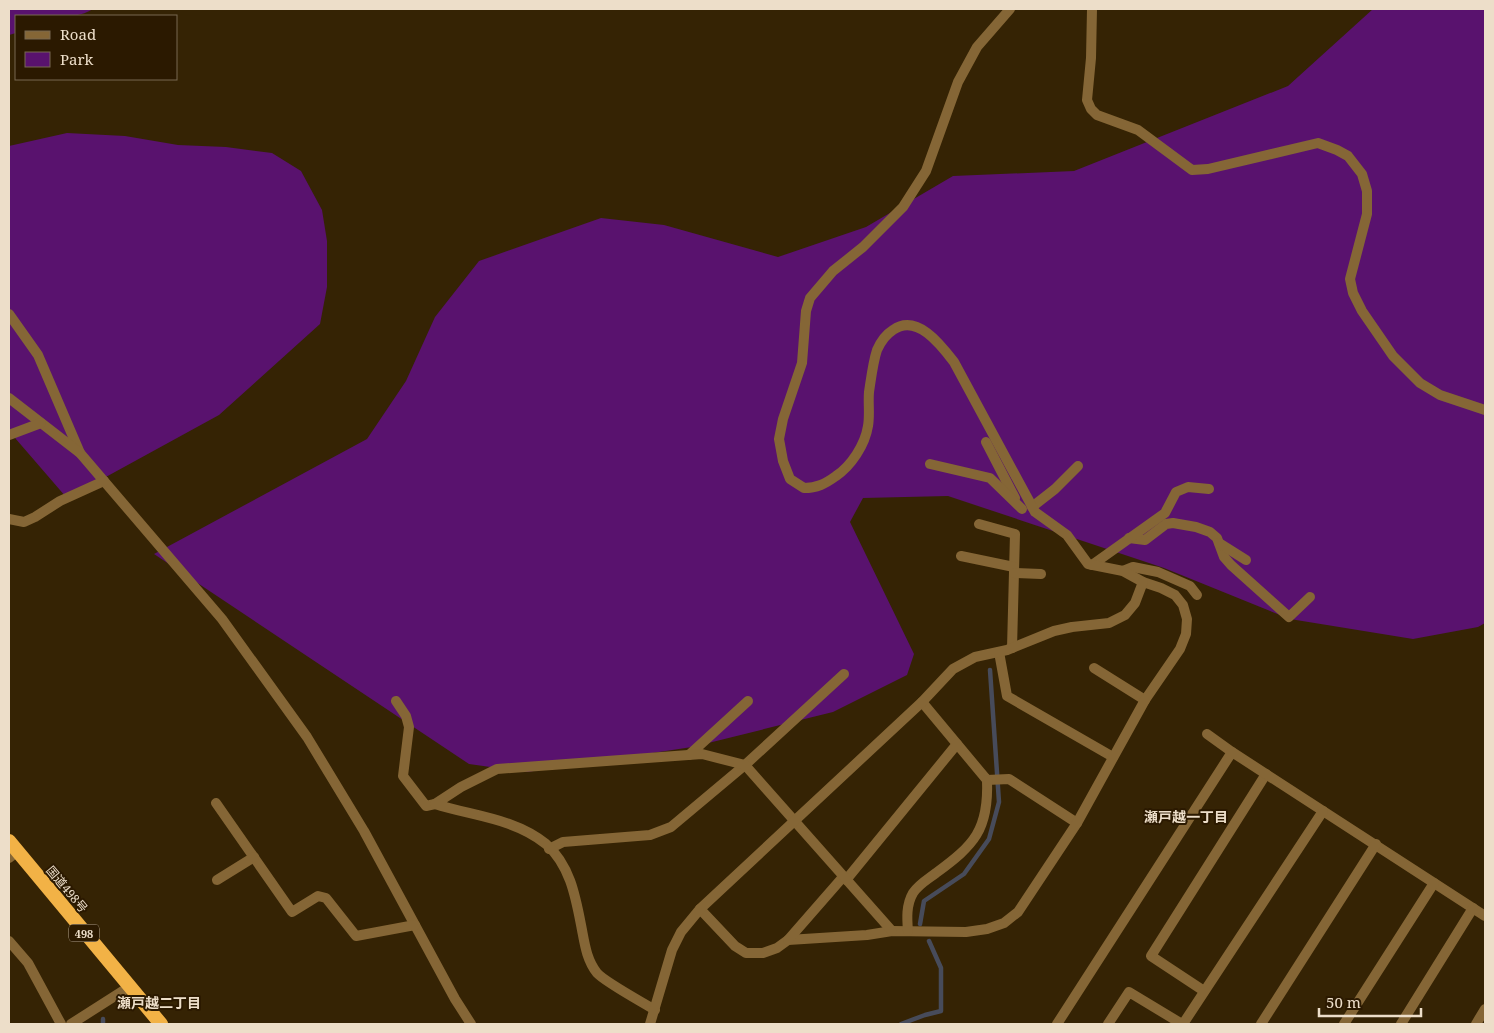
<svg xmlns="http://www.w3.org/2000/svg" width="1494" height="1033" viewBox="0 0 1494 1033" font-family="'Noto Serif','Noto Sans JP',serif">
	<rect width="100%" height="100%" fill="#352304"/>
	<g fill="#59126e">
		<path d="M9 9H93C72 22 41 16 16 16V33L9 35Z"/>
		<path d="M1373 9H1485V623L1478 627 1413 639 1290 619 1164 568 948 496 863 498 850 522 914 654 907 675 833 712 692 747 527 772 469 764 154 554 367 439 406 381 435 317 479 261 601 218 664 225 778 257 866 227 953 176 1074 171 1288 86Z"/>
		<path d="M67 133 125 136 178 145 226 147 272 153 301 171 322 210 327 241V287L320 324 219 415 104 478 66 497 9 431V146Z"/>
	</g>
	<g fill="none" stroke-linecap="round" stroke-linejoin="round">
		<g stroke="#474b5a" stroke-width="4.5">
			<path d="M920 924 924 901 964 874 989 839 999 802 990 670"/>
			<path d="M103 1019V1024"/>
			<path d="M901 1024 925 1015 941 1011V968L929 941"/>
		</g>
		<g stroke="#856636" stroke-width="10">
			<path d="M1092 9 1091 58 1087 100 1091 109 1097 115 1138 130 1192 170 1208 169 1318 143 1337 150 1348 156 1362 174 1367 191V214L1350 279 1353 293 1362 311 1393 356 1420 383 1440 395 1485 410"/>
			<path d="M9 314 38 355 80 453"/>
			<path d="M9 398 80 453 222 619 307 737 364 831 455 999 471 1024"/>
			<path d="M9 435 41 423"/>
			<path d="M986 442 1015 498"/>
			<path d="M930 464 990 478 1022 509"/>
			<path d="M1032 507 1055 489 1078 466"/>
			<path d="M9 519 24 522 35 517 60 501 104 481"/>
			<path d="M979 524 1015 534 1012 648"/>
			<path d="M1129 538 1145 540 1166 524 1173 523 1196 527 1210 532 1217 538 1224 557 1231 565 1289 617 1310 597"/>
			<path d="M1219 543 1246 560"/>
			<path d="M961 556 1014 567"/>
			<path d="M1092 565 1165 513 1176 492 1188 487 1209 489"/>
			<path d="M1123 571 1133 567 1158 572 1190 586 1197 595"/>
			<path d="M1014 573 1041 574"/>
			<path d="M999 652 1007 696 1113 757"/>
			<path d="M1094 668 1145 700"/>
			<path d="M396 701 406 716 409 727 403 776 426 806 435 804"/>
			<path d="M922 702 987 780 1009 779 1077 823"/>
			<path d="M1207 734 1232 752"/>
			<path d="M689 755 748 701"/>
			<path d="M216 803 292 912 318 896 326 898 356 936 415 925"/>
			<path d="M549 849 563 842 650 835 671 827 745 765 844 674"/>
			<path d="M217 880 254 857"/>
			<path d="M846 880 957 744"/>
			<path d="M700 909 735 946 746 953H763L777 948 788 940 867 935 892 931 966 932 987 929 1004 923 1018 912 1077 823 1145 700 1180 649 1186 634 1187 619 1183 605 1175 595 1161 588 1143 582 1123 571 1088 564 1067 535 1035 512 954 362C941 345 917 313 893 330 885 335 881 341 877 350 873 362 871 379 869 392 868 403 870 415 868 426 865 445 851 466 836 476 825 484 817 488 804 488L790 479 783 461 779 439 783 419 802 363 806 311 810 298 833 271 863 247 903 207 926 171 958 82 977 47 1010 9"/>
			<path d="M908 931C907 919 906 905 913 893 919 884 927 880 936 873 974 845 989 830 987 780"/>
			<path d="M788 940 843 877"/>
			<path d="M9 941 28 963 61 1024"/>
			<path d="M1204 991 1151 956 1266 774"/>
			<path d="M655 1010C642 1002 605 982 597 973 587 960 585 946 582 930 576 899 571 866 546 844 514 818 472 816 435 804L461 787 497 769 702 754 745 765 892 931"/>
			<path d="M71 1024 129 987"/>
			<path d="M650 1024 672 950 681 932 700 909 922 702 953 669 975 657 1007 650 1054 631 1072 627 1109 623 1125 615 1135 603 1143 582"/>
			<path d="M1057 1024 1232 752 1485 916"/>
			<path d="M1108 1024 1129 992 1182 1024"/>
			<path d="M1183 1024 1323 811"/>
			<path d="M1261 1024 1376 844"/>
			<path d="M1401 1024 1473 908"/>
			<path d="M1476 1024 1485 1009"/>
		</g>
		<g stroke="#856636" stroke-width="10">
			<path d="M9 858 17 852"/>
			<path d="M1344 1024 1434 883"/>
		</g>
		<path stroke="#f2b246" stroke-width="14" d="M9 841 161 1024"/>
	</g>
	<g text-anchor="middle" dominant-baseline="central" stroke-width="4" stroke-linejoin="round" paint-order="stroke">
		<rect fill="#2b1900" stroke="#b3a38d" stroke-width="1" x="69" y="924.5" width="30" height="17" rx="4"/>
		<g font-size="11" font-weight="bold" fill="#eddec9">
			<text x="84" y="933">498</text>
		</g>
		<g font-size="12" fill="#eddec9" stroke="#2b1900">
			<text transform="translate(67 889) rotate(50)">国道498号</text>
		</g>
		<g font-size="14" font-weight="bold" fill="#eddec9" stroke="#2b1900">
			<text x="1186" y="816">瀬戸越一丁目</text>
			<text x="159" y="1002">瀬戸越二丁目</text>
		</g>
	</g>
	<rect width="1494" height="1033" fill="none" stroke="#eddec9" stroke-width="20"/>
	<rect x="15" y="15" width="162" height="65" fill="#2b1900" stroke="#796850"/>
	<rect x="25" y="31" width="25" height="8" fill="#856636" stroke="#796850"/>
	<text x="60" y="40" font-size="15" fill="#eddec9">Road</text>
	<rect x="25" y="52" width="25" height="15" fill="#59126e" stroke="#796850"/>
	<text x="60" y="65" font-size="15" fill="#eddec9">Park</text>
	<path d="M1319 1008v8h102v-8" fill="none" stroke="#eddec9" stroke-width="2.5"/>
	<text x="1326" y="1008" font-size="15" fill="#eddec9" stroke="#2b1900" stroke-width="4" paint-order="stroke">50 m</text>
</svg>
